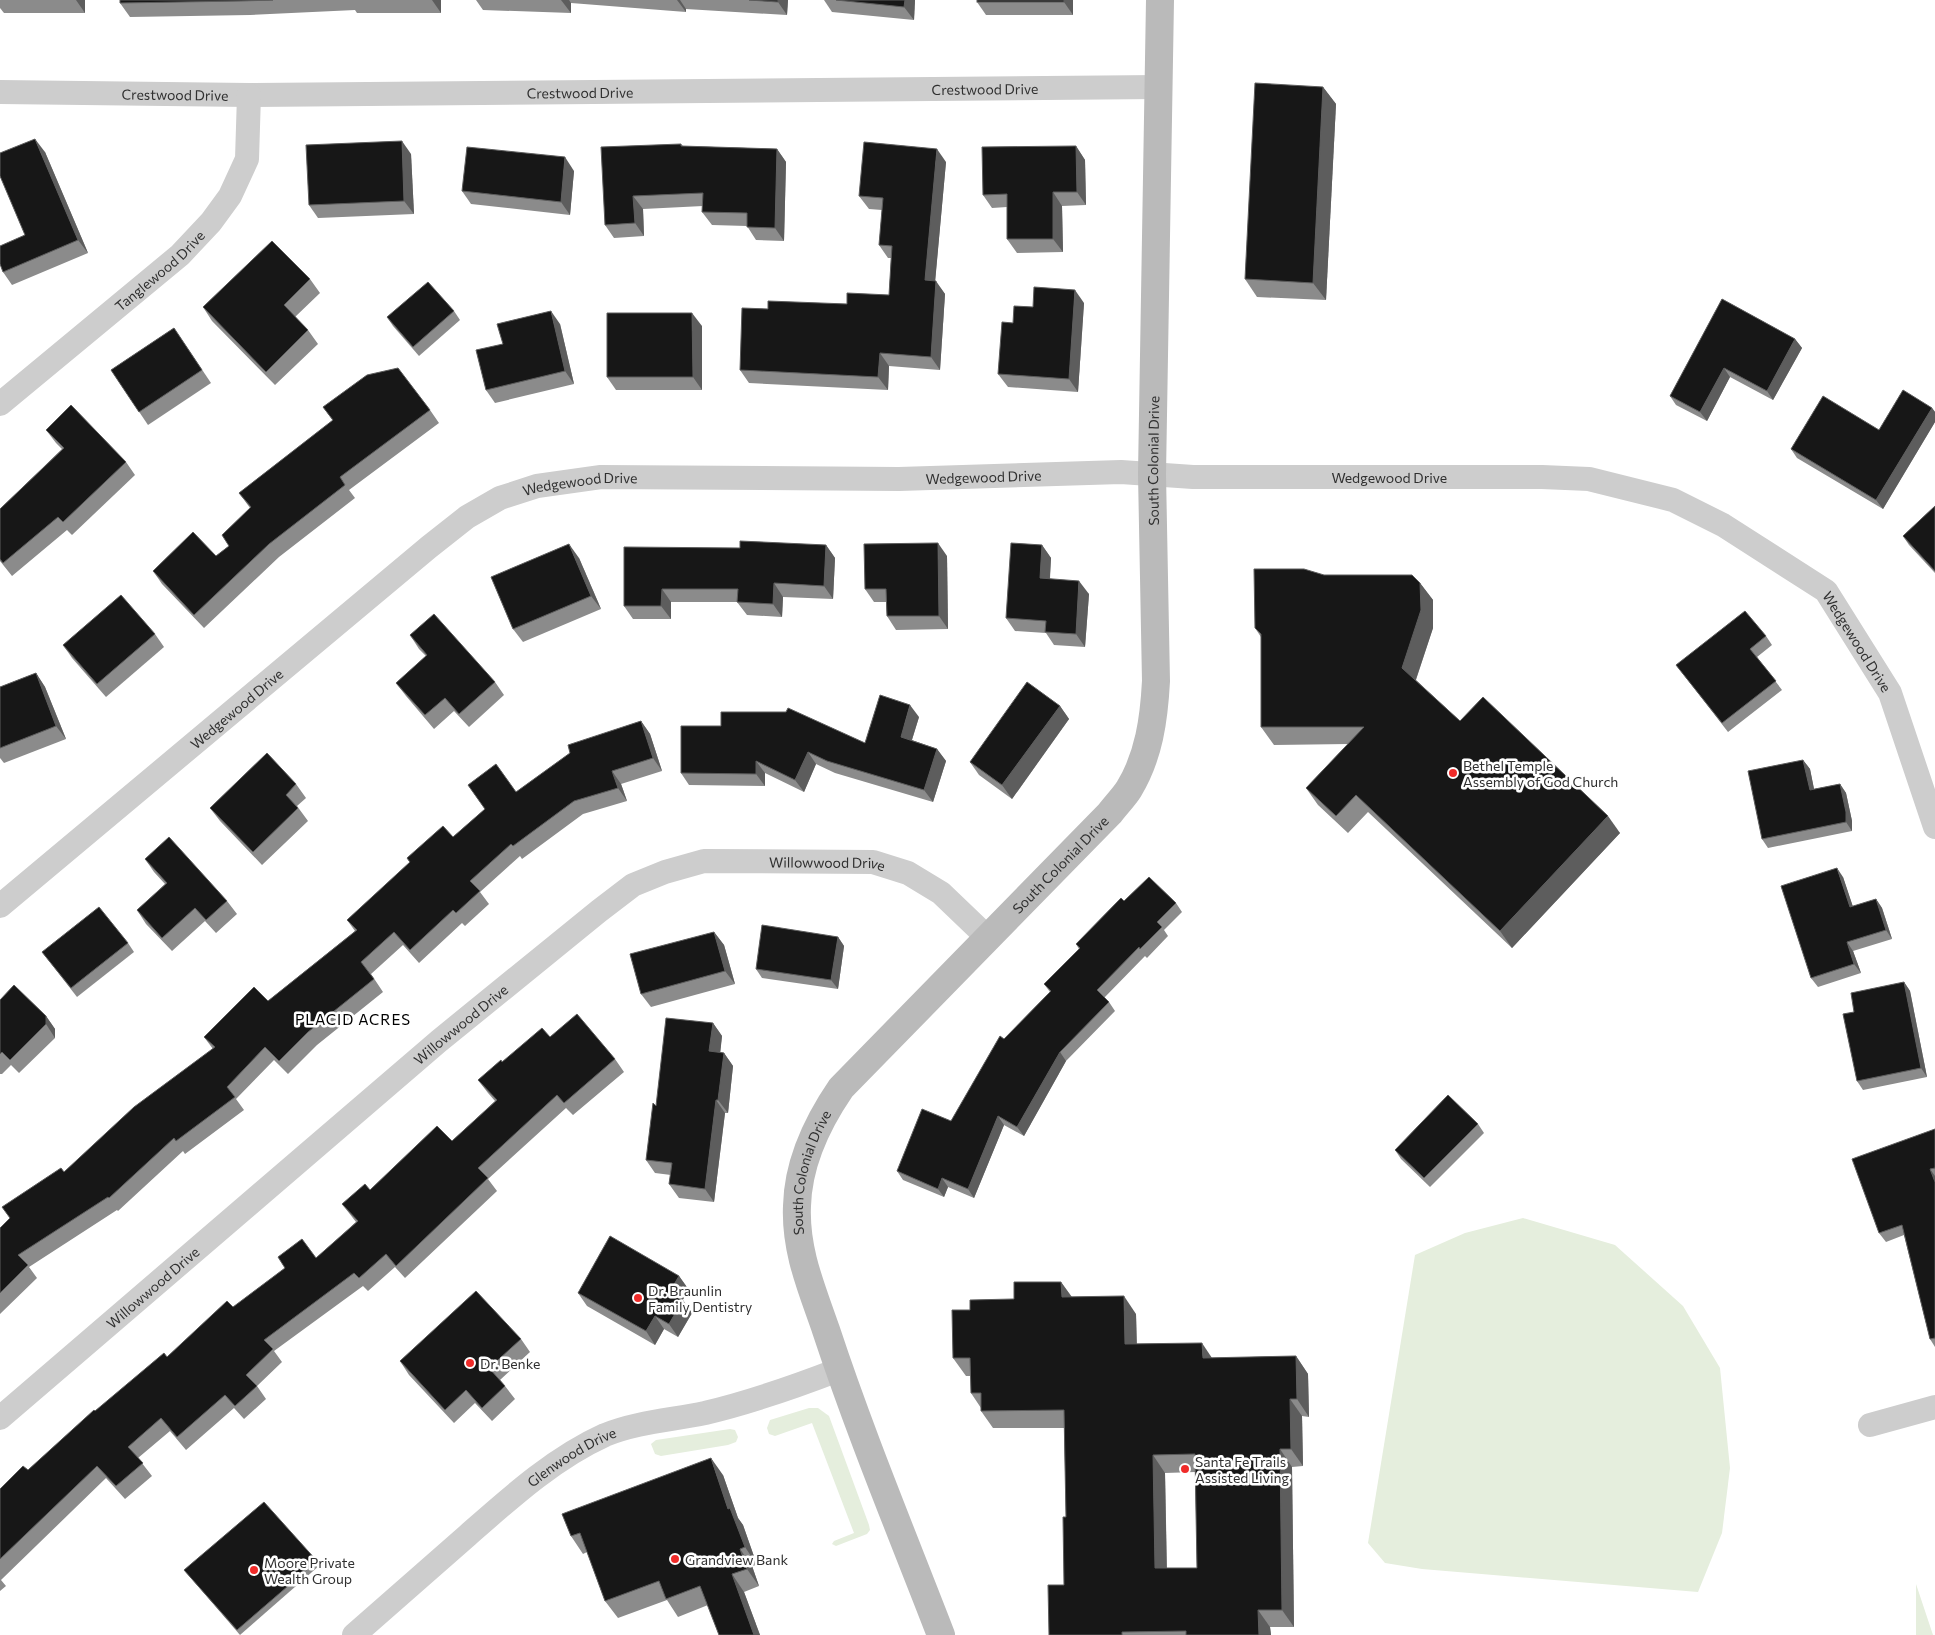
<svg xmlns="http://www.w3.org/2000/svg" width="1935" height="1635" viewBox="0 0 1935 1635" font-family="Commissioner,sans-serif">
	<rect width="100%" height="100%" fill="#fff"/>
	<g fill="#e5eedd">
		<path d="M1523 1218 1615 1245 1683 1306 1720 1368 1730 1468 1722 1533 1698 1592 1422 1569 1385 1563 1368 1543 1415 1255 1465 1233Z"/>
		<path d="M809 1408H818L829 1416 869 1525 870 1530 867 1534 836 1546 832 1544 834 1541 854 1533 812 1423 775 1436 769 1434 767 1428 770 1420Z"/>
		<path d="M730 1429 735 1430 738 1437 736 1442 728 1445 661 1456 655 1454 651 1444 656 1440Z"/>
		<path d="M1916 1584 1933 1635H1916Z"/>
	</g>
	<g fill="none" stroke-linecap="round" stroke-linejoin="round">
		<g stroke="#cdcdcd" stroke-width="24">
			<path id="s1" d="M0 92 249 95 1159 87"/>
			<path id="s2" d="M0 404 180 255 211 222 230 196 247 159 249 95"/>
			<path id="s3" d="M0 906 429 547 467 517 500 498 537 486 601 477 899 479 1121 472 1193 477H1542L1589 479 1673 500 1723 525 1826 591 1890 693 1935 827"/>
			<path id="s4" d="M0 1418 439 1041 599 911 633 885 665 872 704 861 873 862 908 873 941 893 988 938"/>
			<path d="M1870 1425 1935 1407"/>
			<path id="s5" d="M354 1635C392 1602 430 1568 468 1535 510 1498 554 1458 605 1435 637 1422 672 1420 705 1413 751 1402 794 1387 838 1370"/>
		</g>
		<path stroke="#bababa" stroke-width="28" id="s6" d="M941 1635C902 1534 860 1433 826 1330 812 1289 795 1251 797 1206 798 1162 817 1123 841 1088L1110 813C1116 805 1124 797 1129 789 1149 756 1154 719 1156 681L1152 474 1160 0"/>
	</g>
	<g fill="#8b8b8b" fill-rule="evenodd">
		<path d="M0 0H85V13H4L0 8Z"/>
		<path d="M120 0H441V13H357L355 10 250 15 130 17 120 3Z"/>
		<path d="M476 0H788L787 15 686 9V12L571 3V13L483 10Z"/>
		<path d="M824 0H915L914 20 832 12Z"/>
		<path d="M1073 0V15H986L977 2Z"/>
		<path d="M1323 87 1336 104 1326 300 1257 297 1245 279Z"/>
		<path d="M681 144 683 146 777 149 786 162 784 241 756 240 747 226 712 225 702 212 703 206 643 209 644 236 614 238 605 225Z"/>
		<path d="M1076 146 1085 160 1086 205 1062 206 1063 252 1017 253 1007 239V207L992 208 983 195Z"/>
		<path d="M45 152 88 253 12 285 3 272 25 235Z"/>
		<path d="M411 154 414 214 318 218 309 205Z"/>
		<path d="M946 162 935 281 945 294 940 370 889 366 888 390 749 383 740 370 768 309 847 304 889 295 891 258H888L879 245 882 210 869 209 859 196Z"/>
		<path d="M574 171 570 215 471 204 462 191Z"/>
		<path d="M310 279 320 293 295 317 308 330 318 344 275 385 212 321 203 307Z"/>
		<path d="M1722 299 1795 339 1802 348 1773 400 1730 377 1707 421 1676 405 1670 396Z"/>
		<path d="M1084 303 1078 392 1008 387 998 374 1013 323 1033 307Z"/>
		<path d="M454 311 460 320 419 356 393 326 387 317Z"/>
		<path d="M560 324 574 384 495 403 486 390 503 344Z"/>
		<path d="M702 326V390H616L607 377Z"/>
		<path d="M174 328 211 383 148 425 111 370Z"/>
		<path d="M323 407 430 410 439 423 349 490 355 498 279 557 204 628 162 584 153 571 216 556 229 546 250 508 239 493 333 421Z"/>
		<path d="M1932 408 1935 412V422L1883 509 1797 458 1791 449 1879 430Z"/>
		<path d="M46 430 126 462 135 475 72 535 67 530 12 576 0 561V509L62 449 56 443Z"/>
		<path d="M1935 506V573L1909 545 1903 536Z"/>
		<path d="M826 545 835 558 833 599 783 597 782 617 747 615 737 602H671V619H633L624 606 740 548Z"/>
		<path d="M1042 545 1051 558 1050 579 1089 594 1085 647 1054 645 1046 633 1015 631 1006 618Z"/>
		<path d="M947 556 948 629 896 630 887 616 886 602H874L865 589Z"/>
		<path d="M579 558 601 609 523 642 513 629Z"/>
		<path d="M1324 575 1420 583 1433 600V628L1416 680 1460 721 1620 833 1512 948 1368 812 1348 833 1318 805 1306 788 1348 744 1274 745 1261 727V637L1255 628Z"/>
		<path d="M155 634 164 647 106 697 72 658 63 645Z"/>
		<path d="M410 635 495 682 504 695 469 727 454 711 434 729 406 696 396 683 426 656 419 649Z"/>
		<path d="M1766 636 1772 645 1757 657 1782 690 1728 732 1676 665Z"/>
		<path d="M36 673 45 687 66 739 4 763 0 758V687Z"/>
		<path d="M1060 706 1069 719 1012 799 979 775 970 762Z"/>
		<path d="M919 717 912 740 937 749 946 761 933 802 835 773 816 764 804 792 765 773V786L689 785 681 773 865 743Z"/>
		<path d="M641 721 650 734 662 771 621 784 627 801 583 814 522 859 520 856 480 892 489 904 465 926 462 923 419 963 403 945 371 974 383 992 317 1045 288 1074 274 1060 236 1099 244 1110 185 1154 183 1151 118 1211 117 1210 29 1267 37 1278 0 1314V1228L64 1172 213 1049 204 1037 268 1001 355 931 347 920 410 863 407 858 453 837 485 809 468 785 516 792Z"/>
		<path d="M1803 760 1810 769 1814 789 1840 784 1846 793 1852 821V831L1768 848 1762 839Z"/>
		<path d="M296 784 306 798 297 806 308 821 262 865 220 821 210 808Z"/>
		<path d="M145 859 227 901 237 914 216 933 205 921 172 951 146 924 137 910 165 884 154 872Z"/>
		<path d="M1843 877 1853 907 1876 899 1882 908 1892 939 1853 951 1861 973 1818 987 1811 978Z"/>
		<path d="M1124 901 1176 903 1182 912 1164 930 1168 936 1147 958 1145 956 1104 998 1109 1002 1115 1011 1066 1061 1024 1136 1004 1125 974 1198 948 1187 944 1197 903 1180 897 1171 951 1121 1004 1039 1050 992 1044 984 1079 949 1076 944Z"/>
		<path d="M714 932 724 945 735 984 651 1007 641 994Z"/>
		<path d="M838 937 844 946 838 989 762 978 756 969Z"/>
		<path d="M128 943 134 952 77 997 42 952Z"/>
		<path d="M1904 982 1910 991 1927 1077 1863 1090 1857 1081 1854 1012Z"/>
		<path d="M0 1000 46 1016 55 1029V1038L19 1073 11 1065 2 1074H0Z"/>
		<path d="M713 1023 722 1036 720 1052 724 1053 733 1066 728 1113H725L714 1202 679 1198 669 1184 671 1175 655 1173 646 1160 656 1106Z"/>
		<path d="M550 1037 615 1059 624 1072 573 1115 566 1108 488 1179 497 1191 405 1278 395 1267 368 1291 363 1286 274 1351 282 1362 257 1386 266 1399 244 1419 234 1408 186 1450 170 1431 138 1458 152 1476 125 1499 106 1478 1 1580 6 1586 0 1591V1489L28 1470 95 1411 233 1307 316 1258 356 1222 342 1204 370 1190 452 1141 495 1101 488 1093 478 1080 502 1062Z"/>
		<path d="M1478 1124 1484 1133 1430 1187 1401 1159 1395 1150Z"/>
		<path d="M1935 1129V1347L1930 1339 1904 1235 1886 1242 1879 1233Z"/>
		<path d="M679 1276 689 1290 682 1300 692 1313 678 1337 664 1329 655 1345 587 1306 578 1293Z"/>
		<path d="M1061 1282 1072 1297 1136 1314 1137 1344 1212 1358 1296 1356 1308 1374 1309 1417 1302 1416 1303 1466 1292 1467 1294 1627H1270L1271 1635H1049L1064 1585 1066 1517 1064 1428H993L981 1411V1408L971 1393V1376H966L953 1358 970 1310 1014 1299ZM1195 1472 1197 1568H1167L1165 1473Z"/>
		<path d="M521 1339 530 1352 500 1380 505 1386 515 1399 492 1421 475 1403 454 1423 409 1375 400 1361Z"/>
		<path d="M723 1475 738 1518 743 1525 757 1565 752 1566 759 1586 744 1592 760 1635H719L708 1605 678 1617 667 1600 618 1618 605 1601 587 1552 583 1554 571 1536Z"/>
		<path d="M317 1561 320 1565 240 1635 184 1570Z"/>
	</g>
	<g fill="#5d5d5d">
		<path d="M76 0H85V13Z"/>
		<path d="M432 0H441V13Z"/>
		<path d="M561 0H569L571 3V13Z"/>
		<path d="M677 0H680L686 9V12Z"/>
		<path d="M778 0H788L787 15 778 2Z"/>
		<path d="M905 0H915L914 20 904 7Z"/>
		<path d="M1064 0H1073V15L1064 2Z"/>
		<path d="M1323 87 1336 104 1326 300 1313 283Z"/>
		<path d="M35 139 45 152 88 253 78 240Z"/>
		<path d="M402 141 411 154 414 214 404 201Z"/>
		<path d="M1076 146 1085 160 1086 205 1077 192Z"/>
		<path d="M777 149 786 162 784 241 775 228Z"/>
		<path d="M937 149 946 162 934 294 925 280Z"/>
		<path d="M565 157 574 171 570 215 561 202Z"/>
		<path d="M1053 192 1062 206 1063 252 1053 239Z"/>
		<path d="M633 196 643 209 644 236 635 223Z"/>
		<path d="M936 281 945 294 940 370 931 357Z"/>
		<path d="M1075 290 1084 303 1078 392 1069 379Z"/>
		<path d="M551 311 560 324 574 384 565 371Z"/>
		<path d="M692 313 702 326V390L693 377Z"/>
		<path d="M1795 339 1802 348 1773 400 1767 391Z"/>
		<path d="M880 353 889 366 888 390 878 377Z"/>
		<path d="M1724 368 1730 377 1707 421 1700 412Z"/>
		<path d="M1932 408 1935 412V422L1883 509 1876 500Z"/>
		<path d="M938 543 947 556 948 629 939 616Z"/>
		<path d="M569 544 579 558 601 609 591 596Z"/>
		<path d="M826 545 835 558 833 599 824 586Z"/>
		<path d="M1042 545 1051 558 1049 591 1040 578Z"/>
		<path d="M1079 581 1089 594 1085 647 1076 634Z"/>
		<path d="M774 583 783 597 782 617 773 604Z"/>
		<path d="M1420 583 1433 600V628L1414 685 1402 668Z"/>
		<path d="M662 589 671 602V619L661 606Z"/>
		<path d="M36 673 45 687 66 739 56 726Z"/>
		<path d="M910 705 919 717 909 749 901 737Z"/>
		<path d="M1060 706 1069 719 1012 799 1002 785Z"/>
		<path d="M641 721 650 734 662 771 653 758Z"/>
		<path d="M937 749 946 761 933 802 924 790Z"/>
		<path d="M808 752 816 764 804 792 795 780Z"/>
		<path d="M1803 760 1810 769 1816 799 1810 790Z"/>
		<path d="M756 761 765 773V786L756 774Z"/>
		<path d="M612 771 621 784 627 801 618 788Z"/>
		<path d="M1840 784 1846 793 1852 821V831L1846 822Z"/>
		<path d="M1608 816 1620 833 1512 948 1500 931Z"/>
		<path d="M1837 868 1843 877 1856 916 1850 907Z"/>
		<path d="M1876 899 1882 908 1892 939 1886 930Z"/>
		<path d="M714 932 724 945 735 984 725 971Z"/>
		<path d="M838 937 844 946 838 989 831 980Z"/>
		<path d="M1847 942 1853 951 1861 973 1854 964Z"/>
		<path d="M1904 982 1910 991 1927 1077 1921 1068Z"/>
		<path d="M46 1016 55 1029V1038L46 1024Z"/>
		<path d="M713 1023 722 1036 719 1065 709 1051Z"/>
		<path d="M1060 1052 1066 1061 1024 1136 1017 1127Z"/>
		<path d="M724 1053 733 1066 728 1113 718 1100Z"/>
		<path d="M716 1100 725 1113 714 1202 705 1189Z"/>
		<path d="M998 1116 1004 1125 974 1198 968 1189Z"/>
		<path d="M1930 1169 1935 1176V1182Z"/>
		<path d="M942 1178 948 1187 944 1197 938 1189Z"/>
		<path d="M679 1276 689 1290 679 1306 669 1293Z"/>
		<path d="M1061 1282 1073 1299 1062 1297Z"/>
		<path d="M1124 1296 1136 1314 1137 1362 1125 1344Z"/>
		<path d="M683 1300 692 1313 678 1337 669 1324Z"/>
		<path d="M655 1316 664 1329 655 1345 646 1331Z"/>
		<path d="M1202 1343 1214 1361 1203 1358Z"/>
		<path d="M1296 1356 1308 1374 1309 1417 1297 1399Z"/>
		<path d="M1290 1399 1302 1416 1303 1466 1291 1449Z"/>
		<path d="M1280 1449 1292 1467 1294 1627 1282 1610Z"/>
		<path d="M1153 1455 1165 1473 1167 1586 1155 1568Z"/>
		<path d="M711 1458 723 1475 738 1518 743 1525 757 1565 745 1547 728 1509Z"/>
		<path d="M740 1549 752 1566 759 1586 747 1569Z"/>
		<path d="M732 1574 744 1592 760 1635H754Z"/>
		<path d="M1258 1610 1270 1627 1271 1635H1259Z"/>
	</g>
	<g fill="#171717" stroke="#5d5d5d" fill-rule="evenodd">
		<path d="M120 0H273L241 1 120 3Z"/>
		<path d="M749 0H778V2Z"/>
		<path d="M836 0H905L904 7Z"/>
		<rect x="977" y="0" width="87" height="2"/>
		<path d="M1255 83 1323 87 1313 283 1245 279Z"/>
		<path d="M35 139 78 240 3 272 0 264V246L25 235 0 176V153Z"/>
		<path d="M402 141 404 201 309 205 306 145Z"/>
		<path d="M864 142 937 149 925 280 936 281 931 357 880 353 878 377 740 370 742 308 768 309V301L847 304V293L889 295 892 246 879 245 883 198 859 196Z"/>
		<path d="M681 144V146L777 149 775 228 747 227V213L702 212 703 193 633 196 635 223 605 225 601 147Z"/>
		<path d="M1076 146 1077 192H1053V239H1007V194L983 195 982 147Z"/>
		<path d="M467 147 565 157 561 202 462 191Z"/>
		<path d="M272 241 310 279 284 305 308 330 266 372 203 307Z"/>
		<path d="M428 282 454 311 413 347 387 317Z"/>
		<path d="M1034 287 1075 290 1069 379 998 374 1002 322 1013 323 1014 306 1033 307Z"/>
		<path d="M1722 299 1795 339 1767 391 1724 368 1700 412 1670 396Z"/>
		<path d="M551 311 565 371 486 390 476 350 503 344 497 324Z"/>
		<path d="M607 313H692L693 377H607Z"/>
		<path d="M174 328 202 370 139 412 111 370Z"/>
		<path d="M398 368 430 410 340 477 345 485 269 544 194 615 153 571 193 532 216 556 229 546 222 535 251 507 239 493 333 420 323 407 367 375Z"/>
		<path d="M1903 390 1932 408 1876 500 1791 449 1823 396 1879 430Z"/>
		<path d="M71 405 126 462 63 522 58 517 3 563 0 559V509L64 448 46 430Z"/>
		<path d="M1935 506V571L1903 536Z"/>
		<path d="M740 541 826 545 824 586 774 583 773 604 737 602 738 589H662L661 606H624V547L740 548Z"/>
		<path d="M938 543 939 616H887L886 589H865L864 544Z"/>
		<path d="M1011 543 1042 545 1040 578 1079 581 1076 634 1045 632 1046 621 1006 618Z"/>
		<path d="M569 544 591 596 513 629 491 577Z"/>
		<path d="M1254 569H1304L1324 575H1412L1420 583 1421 610 1402 668 1460 721 1483 697 1608 816 1500 931 1356 795 1336 816 1306 788 1364 727H1261V634L1255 628Z"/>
		<path d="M121 595 155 634 97 684 63 645Z"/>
		<path d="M1745 611 1766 636 1750 649 1776 681 1722 723 1676 665Z"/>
		<path d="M434 614 495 682 459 714 445 698 425 715 396 683 427 655 410 635Z"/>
		<path d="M36 673 56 726 0 748V687Z"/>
		<path d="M1027 682 1060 706 1002 785 970 762Z"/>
		<path d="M880 695 910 705 901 737 937 749 924 790 827 761 808 752 795 780 756 761V774L681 773V726H721V712H786L788 708 865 743Z"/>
		<path d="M641 721 653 758 612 771 618 788 574 801 513 846 511 844 470 881 480 891 456 913 453 910 410 950 394 932 361 962 374 979 308 1032 279 1061 265 1047 227 1087 235 1097 176 1141 174 1138 109 1198 108 1197 18 1255 28 1265 0 1293V1228L10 1218 2 1207 61 1168 64 1172 134 1107 215 1047 204 1037 254 987 268 1001 357 930 347 920 410 862 407 858 443 826 453 837 485 809 468 785 496 764 516 792 570 753 568 745Z"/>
		<path d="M267 753 296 784 286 795 298 808 253 852 210 808Z"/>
		<path d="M1803 760 1810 790 1840 784 1846 812V822L1762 839 1748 771Z"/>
		<path d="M169 837 227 901 206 920 195 908 162 938 137 910 167 883 145 859Z"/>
		<path d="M1837 868 1850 907 1876 899 1886 930 1847 942 1854 964 1811 978 1781 886Z"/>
		<path d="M1149 877 1176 903 1157 922 1162 927 1140 949 1139 947 1097 990 1109 1002 1060 1052 1017 1127 998 1116 968 1189 942 1178 938 1189 897 1171 922 1109 951 1121 1000 1036 1004 1039 1051 991 1044 984 1080 948 1076 944 1121 898 1124 901Z"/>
		<path d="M99 907 128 943 71 988 42 952Z"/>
		<path d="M762 925 838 937 831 980 756 969Z"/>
		<path d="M714 932 725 971 641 994 630 954Z"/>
		<path d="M1904 982 1921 1068 1857 1081 1843 1014 1854 1012 1851 993Z"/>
		<path d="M14 985 46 1016V1024L10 1060 2 1052 0 1054V1000Z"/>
		<path d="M577 1014 615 1059 564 1103 557 1095 478 1168 488 1178 396 1266 386 1254 359 1278 354 1273 264 1340 273 1349 246 1375 257 1386 235 1406 225 1395 177 1437 161 1418 128 1447 143 1463 116 1486 97 1466 0 1559V1489L23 1466 28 1470 94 1410 95 1411 164 1353 167 1357 227 1301 233 1307 285 1268 278 1257 302 1239 316 1258 358 1221 342 1204 365 1184 370 1190 437 1126 452 1141 497 1100 478 1080 501 1060 502 1062 542 1028 550 1037Z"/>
		<path d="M666 1018 713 1023 709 1051 724 1053 718 1100H716L705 1189 669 1184 672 1163 646 1160 653 1103 656 1106Z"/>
		<path d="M1448 1095 1478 1124 1424 1178 1395 1150Z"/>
		<path d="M1935 1129V1168L1930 1169 1935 1182V1338L1930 1339 1902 1225 1879 1233 1852 1159Z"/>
		<path d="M610 1236 679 1276 669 1293 683 1300 669 1324 655 1316 646 1331 578 1293Z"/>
		<path d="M1014 1282H1061L1062 1297 1124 1296 1125 1344 1202 1343 1203 1358 1296 1356 1297 1399H1290L1291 1449H1280L1282 1610H1258L1259 1635H1186V1631L1122 1632V1635H1049L1048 1585H1064L1063 1517H1066L1064 1410 981 1411V1393H971L970 1358H953L952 1310H970V1300L1014 1299ZM1195 1454 1197 1568H1155L1153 1455Z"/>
		<path d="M476 1291 521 1339 489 1368 505 1386 482 1408 466 1390 445 1410 400 1361Z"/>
		<path d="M711 1458 728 1509 730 1508 745 1547 740 1549 747 1569 732 1574 754 1635H719L700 1586 666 1599 659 1581 605 1601 580 1533 571 1536 562 1514Z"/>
		<path d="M264 1502 317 1561 237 1630 184 1570Z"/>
	</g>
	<g fill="#f02b29" stroke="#fff" stroke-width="2">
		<circle cx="1453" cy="773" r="5"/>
		<circle cx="638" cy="1298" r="5"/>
		<circle cx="470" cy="1363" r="5"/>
		<circle cx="1185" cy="1469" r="5"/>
		<circle cx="675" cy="1559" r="5"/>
		<circle cx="254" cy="1570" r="5"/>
	</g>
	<g text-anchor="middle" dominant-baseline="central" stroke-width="5" stroke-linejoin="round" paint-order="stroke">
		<g font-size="14" fill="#303030" stroke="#fff">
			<text stroke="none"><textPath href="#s1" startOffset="985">Crestwood Drive</textPath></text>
			<text stroke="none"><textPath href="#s1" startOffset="580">Crestwood Drive</textPath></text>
			<text stroke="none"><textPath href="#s1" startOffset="175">Crestwood Drive</textPath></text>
			<text stroke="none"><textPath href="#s2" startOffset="208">Tanglewood Drive</textPath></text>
			<text stroke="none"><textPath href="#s6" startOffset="1330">South Colonial Drive</textPath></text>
			<text stroke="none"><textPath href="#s3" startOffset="1132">Wedgewood Drive</textPath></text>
			<text stroke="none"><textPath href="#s3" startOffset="1538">Wedgewood Drive</textPath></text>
			<text stroke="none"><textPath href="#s3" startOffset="728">Wedgewood Drive</textPath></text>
			<text stroke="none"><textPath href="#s3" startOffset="2062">Wedgewood Drive</textPath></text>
			<text stroke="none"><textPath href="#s3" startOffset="308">Wedgewood Drive</textPath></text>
			<text stroke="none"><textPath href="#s6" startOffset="895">South Colonial Drive</textPath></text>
			<text stroke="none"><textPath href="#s4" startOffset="1026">Willowwood Drive</textPath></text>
			<text stroke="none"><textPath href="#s4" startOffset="606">Willowwood Drive</textPath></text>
			<text stroke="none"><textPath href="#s6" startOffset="490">South Colonial Drive</textPath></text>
			<text stroke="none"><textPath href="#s4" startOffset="201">Willowwood Drive</textPath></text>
			<text stroke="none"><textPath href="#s5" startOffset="282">Glenwood Drive</textPath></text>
		</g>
		<g font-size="14" fill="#303030" stroke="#fff" text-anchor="start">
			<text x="1463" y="765">Bethel Temple<tspan x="1463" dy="16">Assembly of God Church</tspan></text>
			<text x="648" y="1290">Dr. Braunlin<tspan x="648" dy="16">Family Dentistry</tspan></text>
			<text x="480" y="1363">Dr. Benke</text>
			<text x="1195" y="1461">Santa Fe Trails<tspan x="1195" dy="16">Assisted Living</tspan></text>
			<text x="685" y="1559">Grandview Bank</text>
			<text x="264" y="1562">Moore Private<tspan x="264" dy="16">Wealth Group</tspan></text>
		</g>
		<g font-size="15" letter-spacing="1" fill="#000" stroke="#fff">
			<text x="353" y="1019">PLACID ACRES</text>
		</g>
	</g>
</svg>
